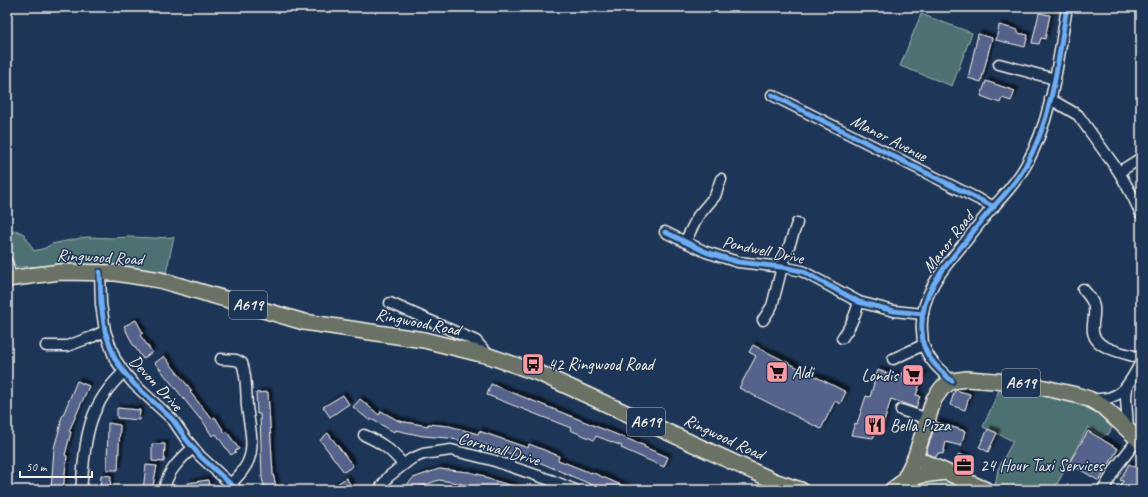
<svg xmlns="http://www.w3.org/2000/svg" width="1148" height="497" viewBox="0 0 1148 497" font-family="Caveat,sans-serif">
	<defs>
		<filter id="shadow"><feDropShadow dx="3.5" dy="-3.5" stdDeviation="1" flood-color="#0009"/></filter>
	</defs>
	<rect width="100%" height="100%" fill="#1d3557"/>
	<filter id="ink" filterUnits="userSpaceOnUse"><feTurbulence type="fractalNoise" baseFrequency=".025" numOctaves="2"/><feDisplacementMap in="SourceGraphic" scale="8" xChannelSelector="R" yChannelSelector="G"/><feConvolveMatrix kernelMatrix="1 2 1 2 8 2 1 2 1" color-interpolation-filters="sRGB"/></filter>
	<g filter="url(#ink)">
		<g fill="#4d7173" stroke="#a0b1ae">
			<path d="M921 14 972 33 952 86 900 66Z"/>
			<path d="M15 230 24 234 34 251 45 248 52 244 86 237 113 238 128 237 155 238 174 237 166 273 107 264 16 267 7 250V237Z"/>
			<path d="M999 390 1043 395 1091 407 1112 428 1108 435 1106 434 1102 438 1088 427 1056 486 1063 490H1004L995 486 998 469 1013 441 983 427Z"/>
			<path d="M940 474 972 490H905L916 481Z"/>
		</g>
		<g fill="#54648c" stroke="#f4f1e8" filter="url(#shadow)">
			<path d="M1039 13 1050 15 1045 39 1041 38 1039 44 1032 43Z"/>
			<path d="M999 25 1018 30V33L1028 35 1025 47 996 40Z"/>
			<path d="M978 34 992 38 981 82 968 78Z"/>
			<path d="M986 81 1015 91 1011 101 1002 98 1000 103 981 96Z"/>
			<path d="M136 320 143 333 140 335 152 352 143 359 132 343 124 326Z"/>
			<path d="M753 345 846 392 840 404 835 401 821 429 739 388 756 356 749 352Z"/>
			<path d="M164 356 192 391 190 392 212 419 215 417 225 433 227 432 239 449 235 451 236 452 231 455 216 434 212 436 201 418 200 419 155 363Z"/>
			<path d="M905 367 924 374 916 395 920 396 916 408 891 399 881 432 877 430 873 438 851 435 855 423 857 424 866 396 870 397 878 370 901 378Z"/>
			<path d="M77 381 89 386 69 431 71 432 65 455 67 456 63 490H51L54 448 61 423 60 422Z"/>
			<path d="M491 384 645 446 644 447 668 457 664 467 621 448 622 446 596 436 594 440 570 430 571 428 487 395Z"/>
			<path d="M955 390 970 394 965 410 950 405Z"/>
			<path d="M268 392 273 474 277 490H266L262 479 260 414H257L256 393Z"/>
			<path d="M343 395 349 404 330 417 323 407Z"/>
			<path d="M360 399 379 415 381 411 399 421 428 426V424L449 426 478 434 479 431 528 448 529 444 559 456 558 460 591 473V472L633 490H604L520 454 519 457 472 440 471 443 448 438 423 436 395 430 394 432 371 419 370 421 353 407Z"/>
			<path d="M117 408 140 410 139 420 117 418Z"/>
			<path d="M936 422 965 431 961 446 946 442 943 454 938 453 936 457 926 453Z"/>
			<path d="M108 423 120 425 118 470H107Z"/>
			<path d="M988 429 997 433 988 452 979 447Z"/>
			<path d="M1088 431 1118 449 1099 481 1069 463Z"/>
			<path d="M328 433 353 466 344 472 320 440Z"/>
			<path d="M152 444H165L164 462 152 461Z"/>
			<path d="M959 454 972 459 967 471 954 465Z"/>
			<path d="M1129 464 1141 470V490H1138L1130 485 1128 490H1118L1123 481 1120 480Z"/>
			<path d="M146 465 157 466 152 490H143Z"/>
			<path d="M439 469 469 472 485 476V478L520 488V490H487L458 483 439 480 419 487 417 490H402L413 478Z"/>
			<path d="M101 475 111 476 110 490H100Z"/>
			<path d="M346 478 354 490H328Z"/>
			<path d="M208 480 210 490H189L188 483Z"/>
		</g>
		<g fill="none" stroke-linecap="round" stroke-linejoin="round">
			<g stroke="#f4f1e8" stroke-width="13">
				<g id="minor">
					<path d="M999 64 1055 79"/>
					<path d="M772 95 994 207"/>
					<path d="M1050 99 1078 115 1119 172 1133 197 1141 214"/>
					<path d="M1119 172 1141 158"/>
					<path d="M665 232 706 252 738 262 782 267 802 271 859 302 894 311 923 314"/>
					<path d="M685 242 698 216 715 196 721 179"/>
					<path d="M7 263 11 278"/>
					<path d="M100 272 101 304 105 331 115 359 124 372 134 384 173 420 186 439 200 456 237 490"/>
					<path d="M1083 289C1088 295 1093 300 1094 307 1096 321 1086 334 1102 345 1114 352 1128 354 1141 358"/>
					<path d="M390 303 476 341 489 356"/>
					<path d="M763 320 772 306 782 267 797 223"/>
					<path d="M842 338C851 327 855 316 859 302"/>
					<path d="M46 346H67L92 337 105 331"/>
					<path d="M221 359 236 360 242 363C247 377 246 392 247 406 249 427 258 451 243 470 240 475 235 479 231 484"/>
					<path d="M893 359 923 345"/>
					<path d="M952 381C941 371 929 361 924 346 922 342 923 336 922 331 919 295 944 267 966 241 975 229 984 217 995 205 1006 193 1018 180 1026 165 1053 117 1058 60 1067 7"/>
					<path d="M1127 387 1126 398 1128 429"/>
					<path d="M1091 399C1123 401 1128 385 1141 362"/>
					<path d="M901 410 928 419"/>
					<path d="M364 435C382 443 390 449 403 464"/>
					<path d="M81 490C86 441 85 408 124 372"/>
					<path d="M164 490C167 472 180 459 193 448"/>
					<path d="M379 490 388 477 411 459 423 454 451 450 492 460 553 481 575 490"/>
					<path d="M1103 490 1117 466 1138 439"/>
				</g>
			</g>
			<g stroke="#f4f1e8" stroke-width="18">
				<g id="highway">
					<path d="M7 279 60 272 116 273 160 280 304 322 424 340 489 356 541 374 774 481 801 490"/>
					<path d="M915 458 986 490"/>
					<path d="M903 482 922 475 945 472"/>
					<path d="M892 490 903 482 915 458 934 399 942 388 952 381 967 379 1023 383 1076 395 1089 399 1102 406 1141 442"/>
				</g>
			</g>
			<use href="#minor" stroke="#1d3557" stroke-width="10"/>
			<use href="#highway" stroke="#6b7165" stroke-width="15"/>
			<g stroke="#1d3557" stroke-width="8">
				<g id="cycleway">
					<path d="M772 95 994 207"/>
					<path d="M665 232 706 252 738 262 782 267 802 271 859 302 894 311 923 314"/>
					<path d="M100 272 101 304 105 331 115 359 124 372 134 384 173 420 186 439 200 456 237 490"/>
					<path d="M952 381C941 371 929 361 924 346 922 342 923 336 922 331 919 295 944 267 966 241 975 229 984 217 995 205 1006 193 1018 180 1026 165 1053 117 1058 60 1067 7"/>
				</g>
			</g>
			<use href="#cycleway" stroke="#6dadf4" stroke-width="5"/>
		</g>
	</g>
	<defs>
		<g id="bus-square" transform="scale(1.15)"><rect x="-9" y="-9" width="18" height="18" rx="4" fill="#ff9aa2" stroke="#1d3557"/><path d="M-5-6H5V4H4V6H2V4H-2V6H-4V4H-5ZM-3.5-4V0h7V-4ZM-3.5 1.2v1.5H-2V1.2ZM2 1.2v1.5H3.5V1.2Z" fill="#111"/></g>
		<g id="supermarket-square" transform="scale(1.15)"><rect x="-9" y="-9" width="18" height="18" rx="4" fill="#ff9aa2" stroke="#1d3557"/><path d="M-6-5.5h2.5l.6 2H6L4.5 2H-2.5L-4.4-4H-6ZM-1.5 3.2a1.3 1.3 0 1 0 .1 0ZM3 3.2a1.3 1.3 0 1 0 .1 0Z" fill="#111"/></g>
		<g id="restaurant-square" transform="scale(1.15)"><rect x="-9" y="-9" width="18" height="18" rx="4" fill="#ff9aa2" stroke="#1d3557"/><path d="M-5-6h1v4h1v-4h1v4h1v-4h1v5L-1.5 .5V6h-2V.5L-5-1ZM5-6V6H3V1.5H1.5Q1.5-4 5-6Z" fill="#111"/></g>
		<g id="office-square" transform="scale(1.15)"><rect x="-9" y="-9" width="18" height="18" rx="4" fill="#ff9aa2" stroke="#1d3557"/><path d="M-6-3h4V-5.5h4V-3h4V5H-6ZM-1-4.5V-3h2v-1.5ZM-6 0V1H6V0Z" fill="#111"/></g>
	</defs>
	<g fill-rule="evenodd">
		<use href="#bus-square" x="533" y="364"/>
		<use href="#supermarket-square" x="777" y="372"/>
		<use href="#supermarket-square" x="913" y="375"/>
		<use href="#restaurant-square" x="875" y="425"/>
		<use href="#office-square" x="964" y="465"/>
	</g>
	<g text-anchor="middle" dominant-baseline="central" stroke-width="3" stroke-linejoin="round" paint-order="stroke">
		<g fill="#1d3557" stroke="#b4b9bc" stroke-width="1">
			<rect x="229" y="291" width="38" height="28" rx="3"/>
			<rect x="1002" y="369" width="38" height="28" rx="3"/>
			<rect x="627" y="408" width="38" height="28" rx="3"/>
		</g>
		<g font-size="16" font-weight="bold" fill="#f4f1e8">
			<text x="248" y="305">A619</text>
			<text x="1021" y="383">A619</text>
			<text x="646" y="422">A619</text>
		</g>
		<g font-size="17" fill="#f4f1e8" stroke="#1d3557">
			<text transform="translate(889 138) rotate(27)">Manor Avenue</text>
			<text transform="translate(948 242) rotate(-52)">Manor Road</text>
			<text transform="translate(763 250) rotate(12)">Pondwell Drive</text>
			<text transform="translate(100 257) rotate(3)">Ringwood Road</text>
			<text transform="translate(418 322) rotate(11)">Ringwood Road</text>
			<text transform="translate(156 383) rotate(47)">Devon Drive</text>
			<text transform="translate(724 437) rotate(25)">Ringwood Road</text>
			<text transform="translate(499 449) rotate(16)">Cornwall Drive</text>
		</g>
		<g font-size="17" fill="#f4f1e8" stroke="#1d3557" text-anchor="start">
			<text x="548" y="364">42 Ringwood Road</text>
			<text x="792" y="372">Aldi</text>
			<text x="898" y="375" text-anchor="end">Londis</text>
			<text x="890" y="425">Bella Pizza</text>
			<text x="980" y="465">24 Hour Taxi Services</text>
		</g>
	</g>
	<rect width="1148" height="497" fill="none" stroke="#1d3557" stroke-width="24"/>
	<rect x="12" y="12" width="1124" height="473" fill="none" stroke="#f4f1e8" stroke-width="1.5" filter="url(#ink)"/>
	<path d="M20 471v6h72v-6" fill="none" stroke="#f4f1e8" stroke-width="2"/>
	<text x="26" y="471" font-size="12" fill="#f4f1e8" stroke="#1d3557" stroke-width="3" paint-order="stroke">50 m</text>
</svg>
